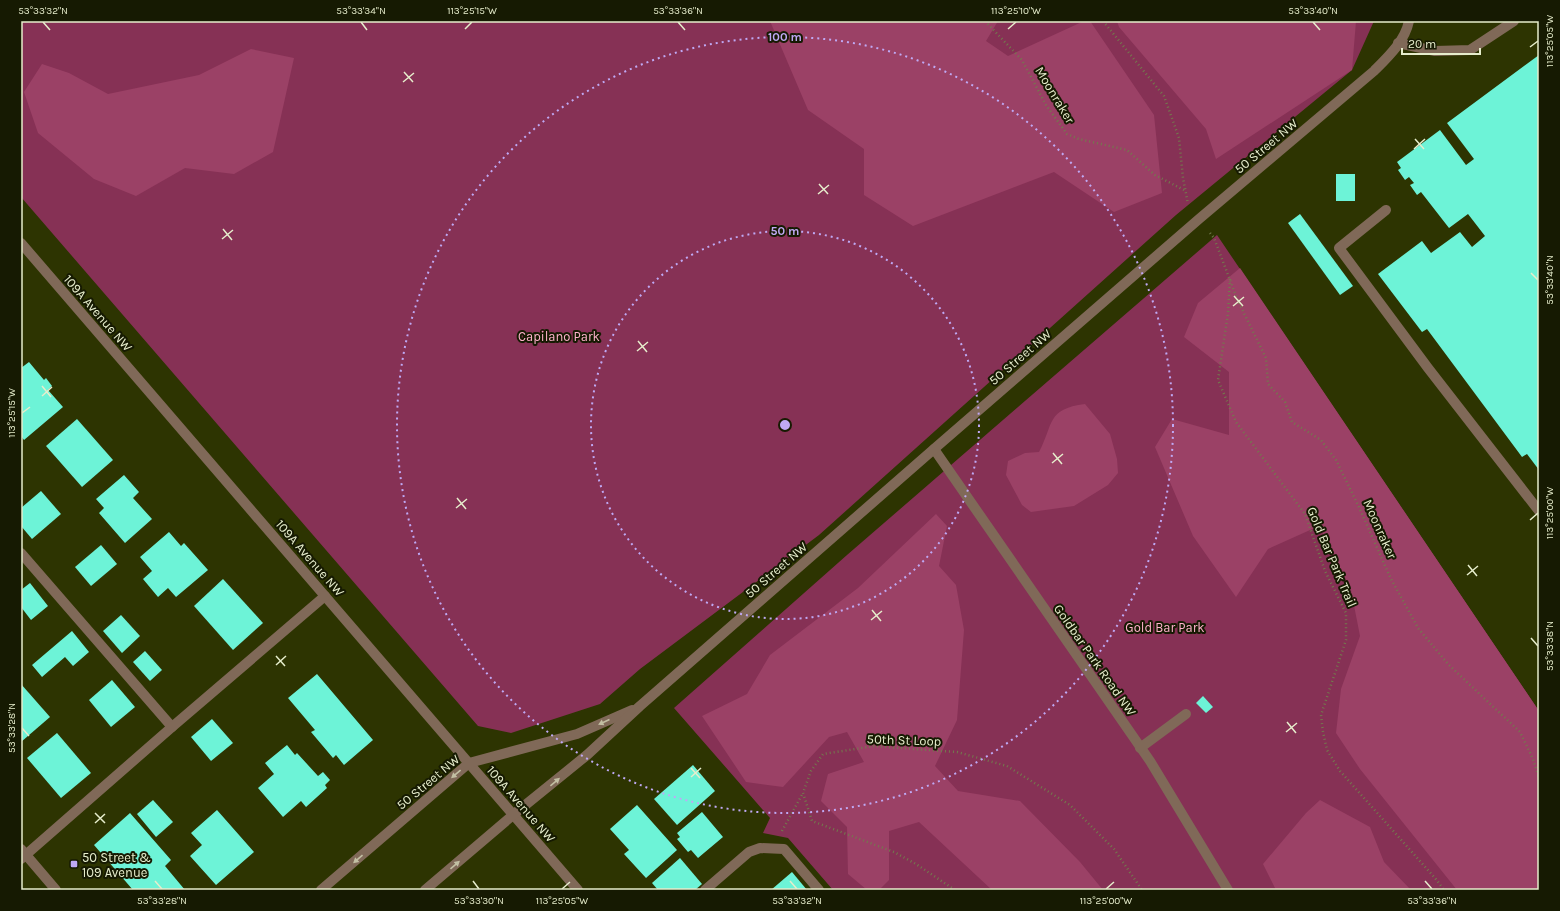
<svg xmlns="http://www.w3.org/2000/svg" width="1560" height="911" viewBox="0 0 1560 911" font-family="Karla,sans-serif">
	<rect width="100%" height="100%" fill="#2d3401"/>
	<g fill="#863155">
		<path d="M21 21H1374L1352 70 1176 215 819 535 640 669 600 704 511 733 478 726 21 197Z"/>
		<path d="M1217 235 1539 711V890H833L788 838 763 833 770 818 674 708 847 555Z"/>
	</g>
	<g fill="#9b4166">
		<path d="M770 21H998L986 41 1008 56 1084 21H1090L1154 115 1162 193 1114 212 1054 172 913 226 864 195V149L808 110Z"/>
		<path d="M1117 21H1356L1352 70 1216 159 1206 129 1119 27Z"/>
		<path d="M251 49 294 58 273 152 234 174 185 168 136 196 94 179 38 133 24 92 42 64 69 73 108 94 199 75Z"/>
		<path d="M1240 268 1539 711V890H1457L1360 769 1336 733 1341 689 1360 636 1351 590 1319 526 1268 549 1236 597 1193 536 1155 447 1172 419 1229 435V372L1184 337 1198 303Z"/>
		<path d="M1085 404 1110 434 1117 459 1118 473 1108 485 1074 506 1031 512 1022 505 1006 475 1008 461 1025 453 1039 452C1054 424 1046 409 1085 404Z"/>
		<path d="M936 514 947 526 939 566 956 585 964 630 957 720 935 766 958 791 1020 801 1080 862 1103 890H992L919 822 889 831V880L879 890H867L848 874 847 827 821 801 828 774 864 762 847 732 829 737 783 787 746 782 702 716 747 694 770 655 858 588Z"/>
		<path d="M1320 800 1370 827 1384 862 1411 890H1276L1263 864 1306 813Z"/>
	</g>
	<g fill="#6df3d7">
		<path d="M1539 55V470L1527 454 1522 457 1427 329 1422 332 1378 274 1422 241 1431 253 1460 232 1472 247 1485 236 1468 214 1449 228 1421 192 1417 195 1410 185 1414 183 1409 177 1405 180 1398 170 1401 168 1397 162 1440 130 1466 165 1474 159 1447 123Z"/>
		<rect x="1336" y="174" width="19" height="27"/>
		<path d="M1300 214 1353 286 1340 295 1288 223Z"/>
		<path d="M29 362 44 380 46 378 52 386 48 390 63 407 24 440 21 436V368Z"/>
		<path d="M77 419 113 460 82 487 46 446Z"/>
		<path d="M124 475 139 492 133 498 152 519 125 543 99 513 104 508 96 499Z"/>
		<path d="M41 491 61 514 32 539 21 526V508Z"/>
		<path d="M169 532 181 546 184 543 208 570 176 597 168 588 158 597 143 579 152 571 140 557Z"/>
		<path d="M101 545 117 564 91 586 75 567Z"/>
		<path d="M223 579 263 623 233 650 194 606Z"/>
		<path d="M30 583 48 606 31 620 21 607V590Z"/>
		<path d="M121 615 140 636 122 653 103 631Z"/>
		<path d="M72 631 89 652 73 666 65 657 42 677 32 665Z"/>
		<path d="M145 651 162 670 150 681 133 662Z"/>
		<path d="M317 674 373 740 344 765 336 755 333 758 311 732 315 730 288 698Z"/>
		<path d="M112 680 135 707 111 727 89 700Z"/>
		<path d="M21 684 50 717 21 742Z"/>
		<path d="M1203 696 1213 707 1206 713 1196 703Z"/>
		<path d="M212 719 233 743 211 761 191 737Z"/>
		<path d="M57 733 91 773 61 798 27 758Z"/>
		<path d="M287 745 295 755 297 753 318 776 323 772 330 780 325 785 327 788 306 807 301 801 283 817 258 788 274 774 265 763Z"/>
		<path d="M693 765 715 791 677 825 654 799Z"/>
		<path d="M153 800 173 822 156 837 137 814Z"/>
		<path d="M637 805 677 850 646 878 624 854 629 850 610 829Z"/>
		<path d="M217 810 254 852 216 885 190 856 202 845 191 833Z"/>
		<path d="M702 812 723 837 698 858 691 850 688 852 677 839 680 837 677 833Z"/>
		<path d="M130 813 171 860 165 866 185 890H133L94 845Z"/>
		<path d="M680 858 702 884 695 890H658L652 883Z"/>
		<path d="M792 872 807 890H771Z"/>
	</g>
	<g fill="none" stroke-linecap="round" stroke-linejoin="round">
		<g stroke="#737a4d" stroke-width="2.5" stroke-dasharray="1 3" stroke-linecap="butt">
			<path d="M985 21 1022 60 1046 105 1067 134 1079 139 1127 150 1155 175 1184 190"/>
			<path d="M1103 21 1164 96 1179 138 1183 178 1188 204"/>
			<path d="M1210 233 1214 238 1238 301 1266 358 1268 384 1285 402 1292 422 1321 440 1336 460 1358 505 1391 579 1418 628 1448 664 1520 732 1533 759 1539 778"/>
			<path d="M1230 279 1228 313 1218 380 1236 422 1305 514 1325 571 1346 613V640L1321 715 1323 732 1327 750 1340 771 1435 878 1444 890"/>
			<path d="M782 831 803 793"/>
			<path d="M955 890 916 864 894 852 812 821 803 793 811 771 823 754 875 746 914 749 957 752 1007 766 1070 805 1114 849 1142 890"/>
		</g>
		<g stroke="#806958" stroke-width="10">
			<path d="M1398 43 1435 51 1470 50 1514 21"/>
			<path d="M1386 210 1339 248 1428 368 1539 511"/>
			<path d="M21 243 578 890"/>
			<path d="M934 449 1150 761 1228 890"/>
			<path d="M21 553 172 727"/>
			<path d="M1140 748 1186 714"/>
			<path d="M21 849 56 890"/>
			<path d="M21 859 172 727 325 596"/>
			<path d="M321 890 469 763 577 734 632 710"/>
			<path d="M425 890 513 815 587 755 640 706 934 449 1199 219 1374 71C1388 57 1405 41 1409 21"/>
			<path d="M705 890 749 852 760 848 784 849 819 890"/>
		</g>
	</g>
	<defs><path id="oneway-solid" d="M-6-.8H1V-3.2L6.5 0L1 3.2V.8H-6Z"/></defs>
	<g fill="#c2bfa3">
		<use href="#oneway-solid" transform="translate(604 722) rotate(156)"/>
		<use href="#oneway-solid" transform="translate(456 774) rotate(140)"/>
		<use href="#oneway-solid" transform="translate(555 782) rotate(-40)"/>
		<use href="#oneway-solid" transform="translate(358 859) rotate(139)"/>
		<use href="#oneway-solid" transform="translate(455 865) rotate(-41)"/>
	</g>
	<path fill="none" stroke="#e6edcc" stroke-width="1.5" d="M43 22 50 30M361 22 367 30M678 22 685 30M1313 22 1320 30M465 29 472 22M1008 29 1016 22M1530 47 1538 41M404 72 413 82M403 82 414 73M1415 139 1424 149M1414 149 1425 139M819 184 828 194M818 194 829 185M223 229 232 240M222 239 233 230M1531 273 1538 280M1234 296 1243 306M1233 306 1244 297M638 341 647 352M637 351 648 342M42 386 51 397M42 396 52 387M22 413 30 407M1053 453 1062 464M1052 463 1063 454M457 498 466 509M456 508 467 499M1530 520 1538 513M1468 565 1477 576M1467 575 1478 566M872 610 881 621M871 620 882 611M1531 638 1538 646M276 656 285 666M276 665 286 656M1287 722 1296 733M22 728 29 736M1286 732 1297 723M691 768 700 778M691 777 701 768M95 813 105 823M95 823 105 814M155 881 162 889M473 881 479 889M790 881 797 889M1425 881 1432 889M562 889 570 882M1106 889 1114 882"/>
	<g fill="none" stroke="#bfa9f4" stroke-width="2" stroke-dasharray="2 4">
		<circle cx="785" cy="425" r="194"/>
		<circle cx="785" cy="425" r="388"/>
	</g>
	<rect fill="#bfa9f4" stroke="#161a02" stroke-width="1.5" x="70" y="860" width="8" height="8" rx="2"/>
	<g text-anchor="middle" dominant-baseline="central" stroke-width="4" stroke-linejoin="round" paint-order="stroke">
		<g font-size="13" fill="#e6edcc" stroke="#161a02">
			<text transform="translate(1055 95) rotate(59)">Moonraker</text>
			<text transform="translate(1266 146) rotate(-40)">50 Street NW</text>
			<text transform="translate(98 313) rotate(49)">109A Avenue NW</text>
			<text transform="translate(1020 357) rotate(-41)">50 Street NW</text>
			<text transform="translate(1380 529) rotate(66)">Moonraker</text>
			<text transform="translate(1332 557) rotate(67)">Gold Bar Park Trail</text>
			<text transform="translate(310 558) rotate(49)">109A Avenue NW</text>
			<text transform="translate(776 570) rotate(-41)">50 Street NW</text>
			<text transform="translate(1095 660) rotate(55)">Goldbar Park Road NW</text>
			<text transform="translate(904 740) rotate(2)">50th St Loop</text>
			<text transform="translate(428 782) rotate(-40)">50 Street NW</text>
			<text transform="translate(521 804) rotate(49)">109A Avenue NW</text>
		</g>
		<g font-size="13" fill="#ffb3cd" stroke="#161a02">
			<text x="559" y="336">Capilano Park</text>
			<text x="1165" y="627">Gold Bar Park</text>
		</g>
		<g font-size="13" fill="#e6edcc" stroke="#161a02" text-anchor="start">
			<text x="82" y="857">50 Street &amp;<tspan x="82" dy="15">109 Avenue</tspan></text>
		</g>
	</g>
	<circle cx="785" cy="425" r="6" fill="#bfa9f4" stroke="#161a02" stroke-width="2"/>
	<g font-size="12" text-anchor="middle" font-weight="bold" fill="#bfa9f4" stroke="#161a02" stroke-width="4" stroke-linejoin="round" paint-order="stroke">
		<text x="785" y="41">100 m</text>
		<text x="785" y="235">50 m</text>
	</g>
	<rect width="1560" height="911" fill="none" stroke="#161a02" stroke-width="44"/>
	<path d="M1402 48v6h78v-6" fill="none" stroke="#e6edcc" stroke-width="2"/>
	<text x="1408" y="48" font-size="12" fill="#e6edcc" stroke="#161a02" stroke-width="3" paint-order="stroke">20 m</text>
	<rect x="22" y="22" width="1516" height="867" fill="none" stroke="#e6edcc" stroke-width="1.5"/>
	<g font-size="10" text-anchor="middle" fill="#e6edcc">
		<text x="43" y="14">53°33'32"N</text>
		<text x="361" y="14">53°33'34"N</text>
		<text x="472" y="14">113°25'15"W</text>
		<text x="678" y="14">53°33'36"N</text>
		<text x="1016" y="14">113°25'10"W</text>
		<text x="1313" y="14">53°33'40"N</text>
		<text transform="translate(1549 41) rotate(-90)" y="4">113°25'05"W</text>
		<text transform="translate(1549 280) rotate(-90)" y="4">53°33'40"N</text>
		<text transform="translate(11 413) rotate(-90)" y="4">113°25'15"W</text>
		<text transform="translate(1549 513) rotate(-90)" y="4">113°25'00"W</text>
		<text transform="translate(1549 646) rotate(-90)" y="4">53°33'38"N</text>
		<text transform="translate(11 728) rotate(-90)" y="4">53°33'28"N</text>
		<text x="162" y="904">53°33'28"N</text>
		<text x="479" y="904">53°33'30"N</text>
		<text x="562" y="904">113°25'05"W</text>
		<text x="797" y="904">53°33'32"N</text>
		<text x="1106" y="904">113°25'00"W</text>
		<text x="1432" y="904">53°33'36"N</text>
	</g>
</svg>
